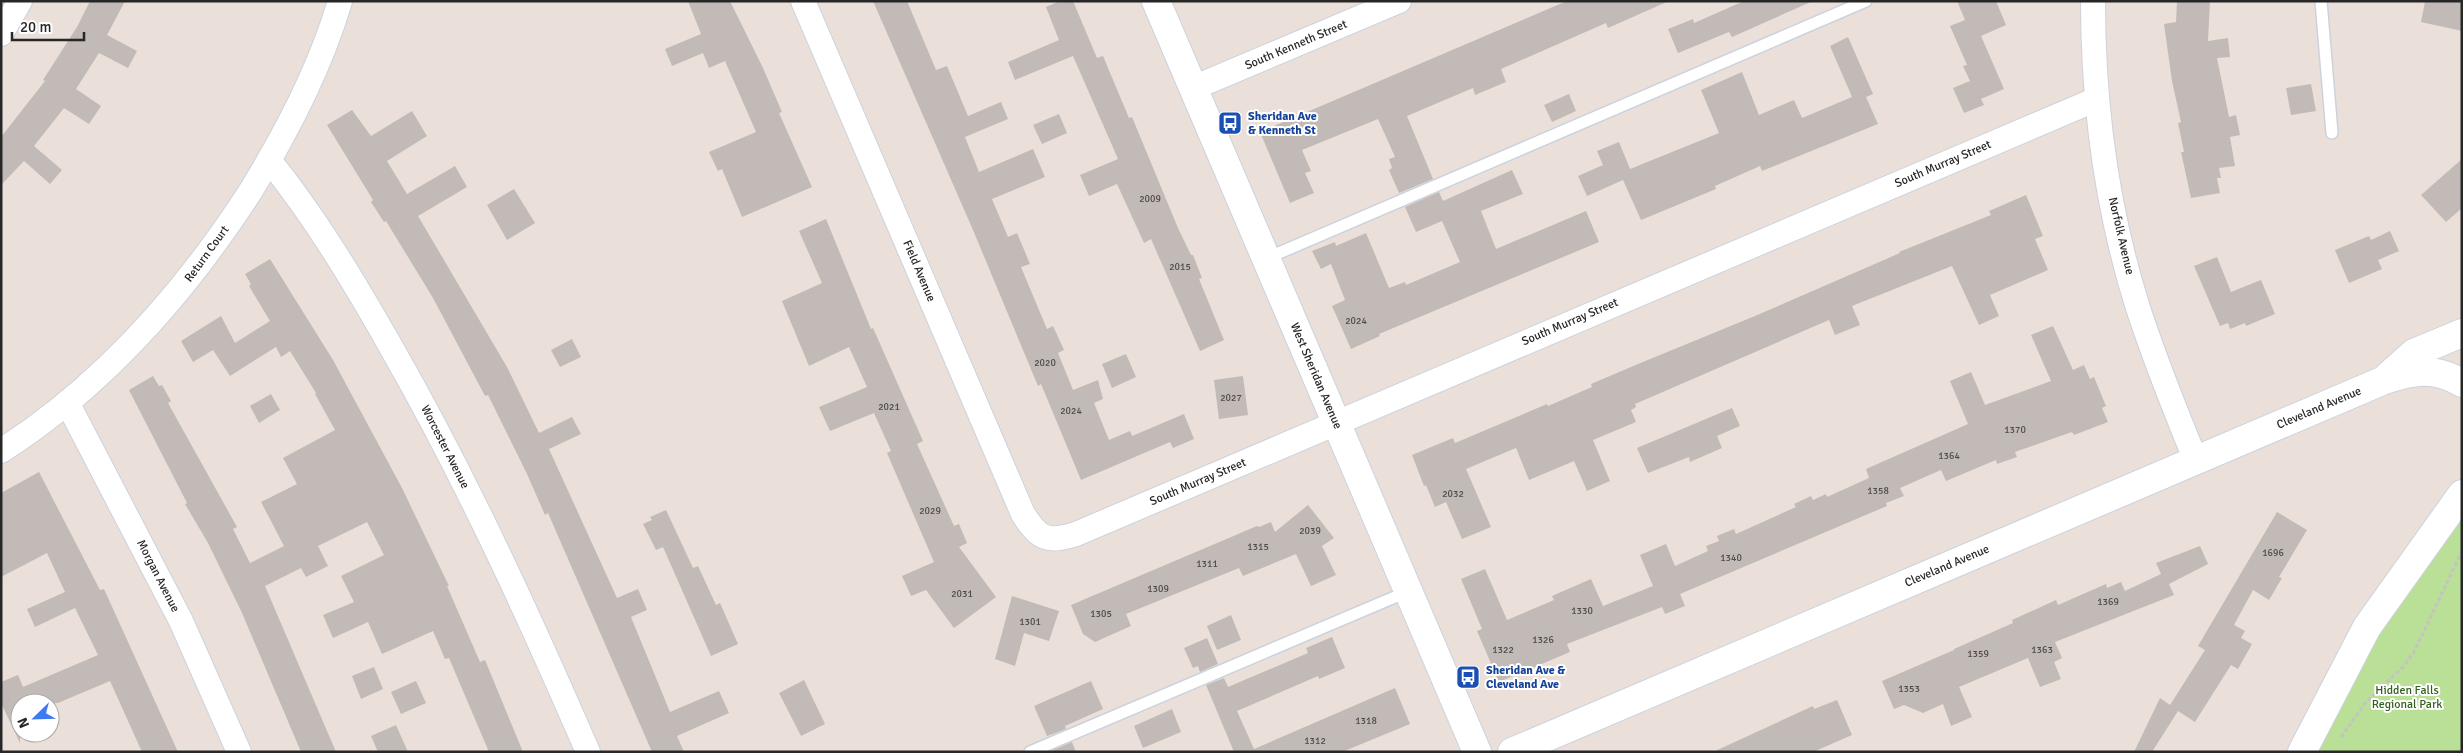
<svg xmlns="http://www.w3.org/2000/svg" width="2463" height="753" viewBox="0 0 2463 753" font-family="Signika,sans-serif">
	<rect width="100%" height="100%" fill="#eae0d9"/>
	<path fill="#badf97" d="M2462 505V752H2317L2412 572Z"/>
	<g fill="#c2bab6">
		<path d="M90 1H125L107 35 137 51 128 68 99 53 76 89 101 106 89 124 64 108 34 146 62 170 50 184 24 161 1 185V137L45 81 43 80 77 27Z"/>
		<path d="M688 1H730L763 68 782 112 779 113 812 187 742 217 722 169 718 171 709 152 756 132 725 61 709 68 703 53 672 66 665 49 701 34Z"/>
		<path d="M873 1H907L936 70 947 66 968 116 1001 102 1008 119 965 137 979 172 1033 149 1045 177 992 199 1008 237 1017 233 1030 264 1021 267 1047 329 1053 326 1064 350 1058 353 1073 390 1098 380 1103 399 1094 403 1109 440 1130 431 1132 436 1184 414 1194 439 1173 448 1170 442 1081 480 1041 384 1038 386 973 230Z"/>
		<path d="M1060 1H1073L1097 58 1103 56 1129 118 1132 117 1178 228 1191 255H1193L1202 278 1199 279 1224 340 1200 351 1151 239 1144 243 1117 184 1089 196 1080 175 1118 159 1073 56 1015 80 1008 62 1059 40 1046 7Z"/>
		<path d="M1567 1H1669L1608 28 1606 23 1501 69 1506 82 1475 95 1473 88 1407 116 1433 179 1399 193 1389 170 1392 168 1389 159 1395 157 1378 119 1302 150 1311 171 1305 173 1314 193 1290 203 1260 132Z"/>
		<path d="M1744 1H1813L1732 37 1729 32 1678 53 1668 29 1693 19 1694 23Z"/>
		<path d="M1957 1H1996L2006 25 1981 36 2004 89 1981 99 1984 105 1964 113 1953 88 1970 81 1963 66 1967 65 1950 26 1965 20Z"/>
		<path d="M2177 1H2210L2208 41 2228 38 2230 57 2217 58 2229 117 2236 115 2240 135 2230 137 2235 166 2219 168 2221 178H2217L2220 193 2191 198 2181 152H2184L2178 123 2181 122 2172 81 2164 24 2176 22Z"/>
		<path d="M2425 1H2462V31L2421 22Z"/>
		<path d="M1848 37 1873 94 1866 97 1878 124 1762 171 1760 166 1715 186 1716 189 1641 220 1623 180 1587 196 1578 176 1603 165 1597 151 1619 142 1630 169 1719 133 1701 90 1742 72 1759 115 1794 100 1802 118 1852 97 1830 46Z"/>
		<path d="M2311 84 2316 111 2291 115 2286 88Z"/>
		<path d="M1569 94 1576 111 1552 122 1544 105Z"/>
		<path d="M352 110 371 136 412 111 427 136 387 161 407 194 455 166 467 187 418 216 507 367 539 433 572 417 581 434 549 449 617 598 638 589 647 610 631 617 670 712 719 691 729 713 677 736 684 752H652L548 513 545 515 527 474 488 395 485 396 433 298 386 221 384 222 371 202 373 200 327 125Z"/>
		<path d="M1059 114 1067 133 1042 144 1033 125Z"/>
		<path d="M2462 159V208L2446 222 2421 195Z"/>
		<path d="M1512 170 1523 194 1481 211 1496 249 1586 211 1599 242 1379 334 1380 336 1351 349 1332 306 1345 300 1331 264 1321 269 1312 251 1335 242 1336 246 1366 233 1389 288 1405 282 1406 285 1460 262 1442 221 1416 232 1405 207 1439 192 1443 201Z"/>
		<path d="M514 189 535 223 507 240 487 205Z"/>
		<path d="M2026 195 2043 236 2035 239 2048 270 1990 295 1999 316 1979 325 1952 266 1852 306 1860 325 1835 335 1829 320 1635 404 1636 407 1631 410 1636 422 1593 440 1610 481 1587 491 1574 461 1529 480 1516 448 1466 469 1491 527 1462 539 1446 502 1435 507 1426 485 1424 486 1412 455 1453 438 1455 443 1547 404 1548 406 1592 387 1591 384 1638 364 1755 316 1900 253 1899 252 1991 215 1989 211Z"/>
		<path d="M826 219 871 329 873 328 923 441 917 444 954 526 959 524 967 543 959 547 996 597 954 628 926 590 911 596 902 576 934 562 887 453 891 451 874 413 830 431 819 407 867 387 849 347 809 366 782 301 822 283 799 231Z"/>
		<path d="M2390 231 2399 251 2378 260 2382 269 2349 283 2335 250 2369 236 2371 240Z"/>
		<path d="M2217 257 2231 292 2261 280 2275 314 2246 326 2245 323 2230 329 2228 323 2220 326 2194 266Z"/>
		<path d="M270 259 333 360 402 488 449 586H447L480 662 485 660 523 752H489L449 658 445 659 433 631 382 654 368 622 333 638 323 615 354 602 341 576 384 555 367 522 318 546 328 566 306 577 301 568 265 586 336 752H301L242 613 208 543 185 504 187 503 129 390 153 376 159 386 162 385 171 401 168 403 237 527 233 529 250 563 284 546 261 502 297 484 283 458 335 430 315 394 316 393 290 351 281 357 276 347 230 376 213 350 193 362 181 341 221 316 235 343 270 321 249 286 251 284 245 274Z"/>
		<path d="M2053 326 2073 370 2084 365 2090 379 2094 377 2106 406 2102 408 2108 422 2074 435 2072 432 2015 452 2017 457 1997 464 1996 460 1946 481 1941 470 1900 488 1904 496 1886 503 1887 506 1680 594 1685 606 1665 614 1662 607 1567 644 1570 652 1499 682 1477 631 1482 629 1461 579 1485 569 1507 620 1554 600 1552 596 1591 579 1603 606 1653 586 1640 555 1666 544 1675 566 1708 551 1706 546 1719 541 1717 536 1734 529 1736 534 1796 507 1794 504 1811 496 1813 500 1826 494 1827 497 1869 478 1866 469 1968 424 1950 381 1971 372 1985 405 2051 381 2031 335Z"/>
		<path d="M572 339 581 357 560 367 551 350Z"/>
		<path d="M1126 354 1136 377 1112 388 1102 364Z"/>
		<path d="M1243 376 1248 415 1219 419 1214 380Z"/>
		<path d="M271 394 280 410 259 423 250 406Z"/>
		<path d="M1732 408 1740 426 1717 436 1722 448 1690 462 1689 457 1648 473 1637 448Z"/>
		<path d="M39 472 100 590 104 589 178 752H142L110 681 58 703H20V743L1 703V682L18 675 23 687 98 655 75 608 35 627 27 609 65 592 47 553 1 577V493Z"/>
		<path d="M1308 505 1334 538 1322 546 1336 575 1311 586 1296 554 1243 576 1239 568 1126 614 1131 626 1095 642 1083 634 1071 605 1257 526 1259 527 1271 522 1275 532Z"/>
		<path d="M666 510 693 568 698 566 716 605 720 603 738 644 711 656 663 547 656 550 643 524 652 520 650 517Z"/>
		<path d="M2277 512 2307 530 2279 577 2282 578 2269 600 2253 590 2234 625 2245 631 2241 638 2252 644 2238 669 2231 665 2195 722 2178 711 2152 752H2134L2160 698 2170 705 2205 650 2198 646Z"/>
		<path d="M2200 546 2208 564 2169 584 2174 595 2055 642 2062 658 2054 662 2061 679 2040 687 2028 658 1959 687 1972 717 1951 726 1943 704 1923 713 1904 705 1894 709 1882 681 1954 650V649L2013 623 2012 620 2056 600 2058 605 2106 584 2107 588 2121 582 2125 591 2161 574 2156 563Z"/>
		<path d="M1012 596 1059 611 1049 641 1024 633 1015 666 995 659Z"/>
		<path d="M1231 615 1241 640 1217 650 1207 626Z"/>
		<path d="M1332 637 1345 668 1319 679 1318 676 1237 711 1254 749 1395 688 1410 724 1342 752H1234L1206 685 1224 678 1228 687 1308 653 1306 648Z"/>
		<path d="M1207 638 1218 664 1200 672 1198 666 1193 668 1184 648Z"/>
		<path d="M374 667 383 689 361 699 352 676Z"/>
		<path d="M804 680 825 724 801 736 779 693Z"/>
		<path d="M416 681 426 703 401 714 391 692Z"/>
		<path d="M1091 681 1103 709 1065 726 1066 729 1047 736 1034 706Z"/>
		<path d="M1837 700 1852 735 1813 752H1713L1813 706 1814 709Z"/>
		<path d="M1172 709 1181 732 1143 748 1134 726Z"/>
		<path d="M396 725 408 752H378L371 736Z"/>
		<path d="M1072 742 1076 752H1054L1053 750Z"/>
	</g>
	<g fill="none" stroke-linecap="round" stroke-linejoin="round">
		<g stroke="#ccd2dc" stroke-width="14">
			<g id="service">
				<path d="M2321 1 2332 133"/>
				<path d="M1265 259 1866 1"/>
				<path d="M1030 752 1409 591"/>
			</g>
		</g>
		<g stroke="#ccd2dc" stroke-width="26">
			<g id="minor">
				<path d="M803 1 1023 514C1039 539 1047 543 1076 534L2097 99"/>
				<path d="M2093 1C2093 104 2107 210 2138 308 2155 360 2175 410 2196 461"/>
				<path d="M1 34 20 1"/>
				<path d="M1193 88 1399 1"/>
				<path d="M269 160C316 218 354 282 391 347 466 478 528 614 588 752"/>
				<path d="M68 404 181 621 239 752"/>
				<path d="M1 451C104 385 184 294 250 192 287 132 320 69 340 1"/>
			</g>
		</g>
		<g stroke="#ccd2dc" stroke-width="30">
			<g id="tertiary">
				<path d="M1156 1 1477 752"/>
				<path d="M2388 376 2414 353 2462 333"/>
				<path d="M1512 752 2382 381C2412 371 2433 366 2462 383"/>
				<path d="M2302 752 2367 627 2462 494"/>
			</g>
		</g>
		<path stroke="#c3c3c3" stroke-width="3" stroke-dasharray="4 2.5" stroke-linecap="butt" d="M2341 737 2366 702 2403 667 2414 652 2462 551"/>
		<use href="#service" stroke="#fff" stroke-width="11"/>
		<use href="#minor" stroke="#fff" stroke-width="24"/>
		<use href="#tertiary" stroke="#fff" stroke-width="28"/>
	</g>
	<defs>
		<g id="bus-square" transform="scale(1.25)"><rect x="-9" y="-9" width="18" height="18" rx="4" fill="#1a4fb4" stroke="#fff"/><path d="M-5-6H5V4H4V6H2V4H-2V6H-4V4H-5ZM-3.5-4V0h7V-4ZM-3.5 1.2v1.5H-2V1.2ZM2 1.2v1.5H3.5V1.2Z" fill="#fff"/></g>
	</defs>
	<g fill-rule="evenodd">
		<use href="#bus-square" x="1230" y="123"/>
		<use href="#bus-square" x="1468" y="677"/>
	</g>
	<g text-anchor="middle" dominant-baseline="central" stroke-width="4" stroke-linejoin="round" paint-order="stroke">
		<g font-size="10" fill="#4e4c4b">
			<text x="1150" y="199">2009</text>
			<text x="1180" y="267">2015</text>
			<text x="1356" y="321">2024</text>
			<text x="1045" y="363">2020</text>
			<text x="1231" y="398">2027</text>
			<text x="889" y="407">2021</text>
			<text x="1071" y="411">2024</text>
			<text x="2015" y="430">1370</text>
			<text x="1949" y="456">1364</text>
			<text x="1878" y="491">1358</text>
			<text x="1453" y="494">2032</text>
			<text x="930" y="511">2029</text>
			<text x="1310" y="531">2039</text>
			<text x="1258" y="547">1315</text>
			<text x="2273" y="553">1696</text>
			<text x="1731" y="558">1340</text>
			<text x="1207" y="564">1311</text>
			<text x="1158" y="589">1309</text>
			<text x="962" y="594">2031</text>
			<text x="2108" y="602">1369</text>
			<text x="1582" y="611">1330</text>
			<text x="1101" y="614">1305</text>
			<text x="1030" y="622">1301</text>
			<text x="1543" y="640">1326</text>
			<text x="1503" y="650">1322</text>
			<text x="2042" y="650">1363</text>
			<text x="1978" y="654">1359</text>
			<text x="1909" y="689">1353</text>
			<text x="1366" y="721">1318</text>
			<text x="1315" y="741">1312</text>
		</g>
		<g font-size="12" fill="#272727" stroke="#fff">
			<text transform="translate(1296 45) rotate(-23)">South Kenneth Street</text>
			<text transform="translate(1943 164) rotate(-23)">South Murray Street</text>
			<text transform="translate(2121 236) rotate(77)">Norfolk Avenue</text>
			<text transform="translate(207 254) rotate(-54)">Return Court</text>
			<text transform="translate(919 271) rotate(67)">Field Avenue</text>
			<text transform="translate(1570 322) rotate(-23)">South Murray Street</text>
			<text transform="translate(1316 376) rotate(67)">West Sheridan Avenue</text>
			<text transform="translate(2319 408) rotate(-23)">Cleveland Avenue</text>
			<text transform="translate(445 447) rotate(63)">Worcester Avenue</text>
			<text transform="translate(1198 482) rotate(-23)">South Murray Street</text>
			<text transform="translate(1947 566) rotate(-23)">Cleveland Avenue</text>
			<text transform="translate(158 576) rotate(63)">Morgan Avenue</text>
		</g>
		<g font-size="12" font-weight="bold" fill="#164399" stroke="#fff" text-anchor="start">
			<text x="1248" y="116">Sheridan Ave<tspan x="1248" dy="14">&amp; Kenneth St</tspan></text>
			<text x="1486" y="670">Sheridan Ave &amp;<tspan x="1486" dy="14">Cleveland Ave</tspan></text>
		</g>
		<g font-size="12" fill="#34601c" stroke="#fff">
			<text x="2407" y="690">Hidden Falls<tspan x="2407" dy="14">Regional Park</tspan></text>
		</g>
	</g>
	<rect width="2463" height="753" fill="none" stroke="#272727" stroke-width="5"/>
	<g transform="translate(35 718) rotate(247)"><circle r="24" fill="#ffffff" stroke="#a9a9a9"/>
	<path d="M0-4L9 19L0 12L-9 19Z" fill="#3e7af2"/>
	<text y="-8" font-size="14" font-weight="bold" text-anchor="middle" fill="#272727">N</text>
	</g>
	<path d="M12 32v8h72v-8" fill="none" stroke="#272727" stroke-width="2.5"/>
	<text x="20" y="32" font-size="15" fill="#272727" stroke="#ffffff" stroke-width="4" paint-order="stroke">20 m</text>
</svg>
